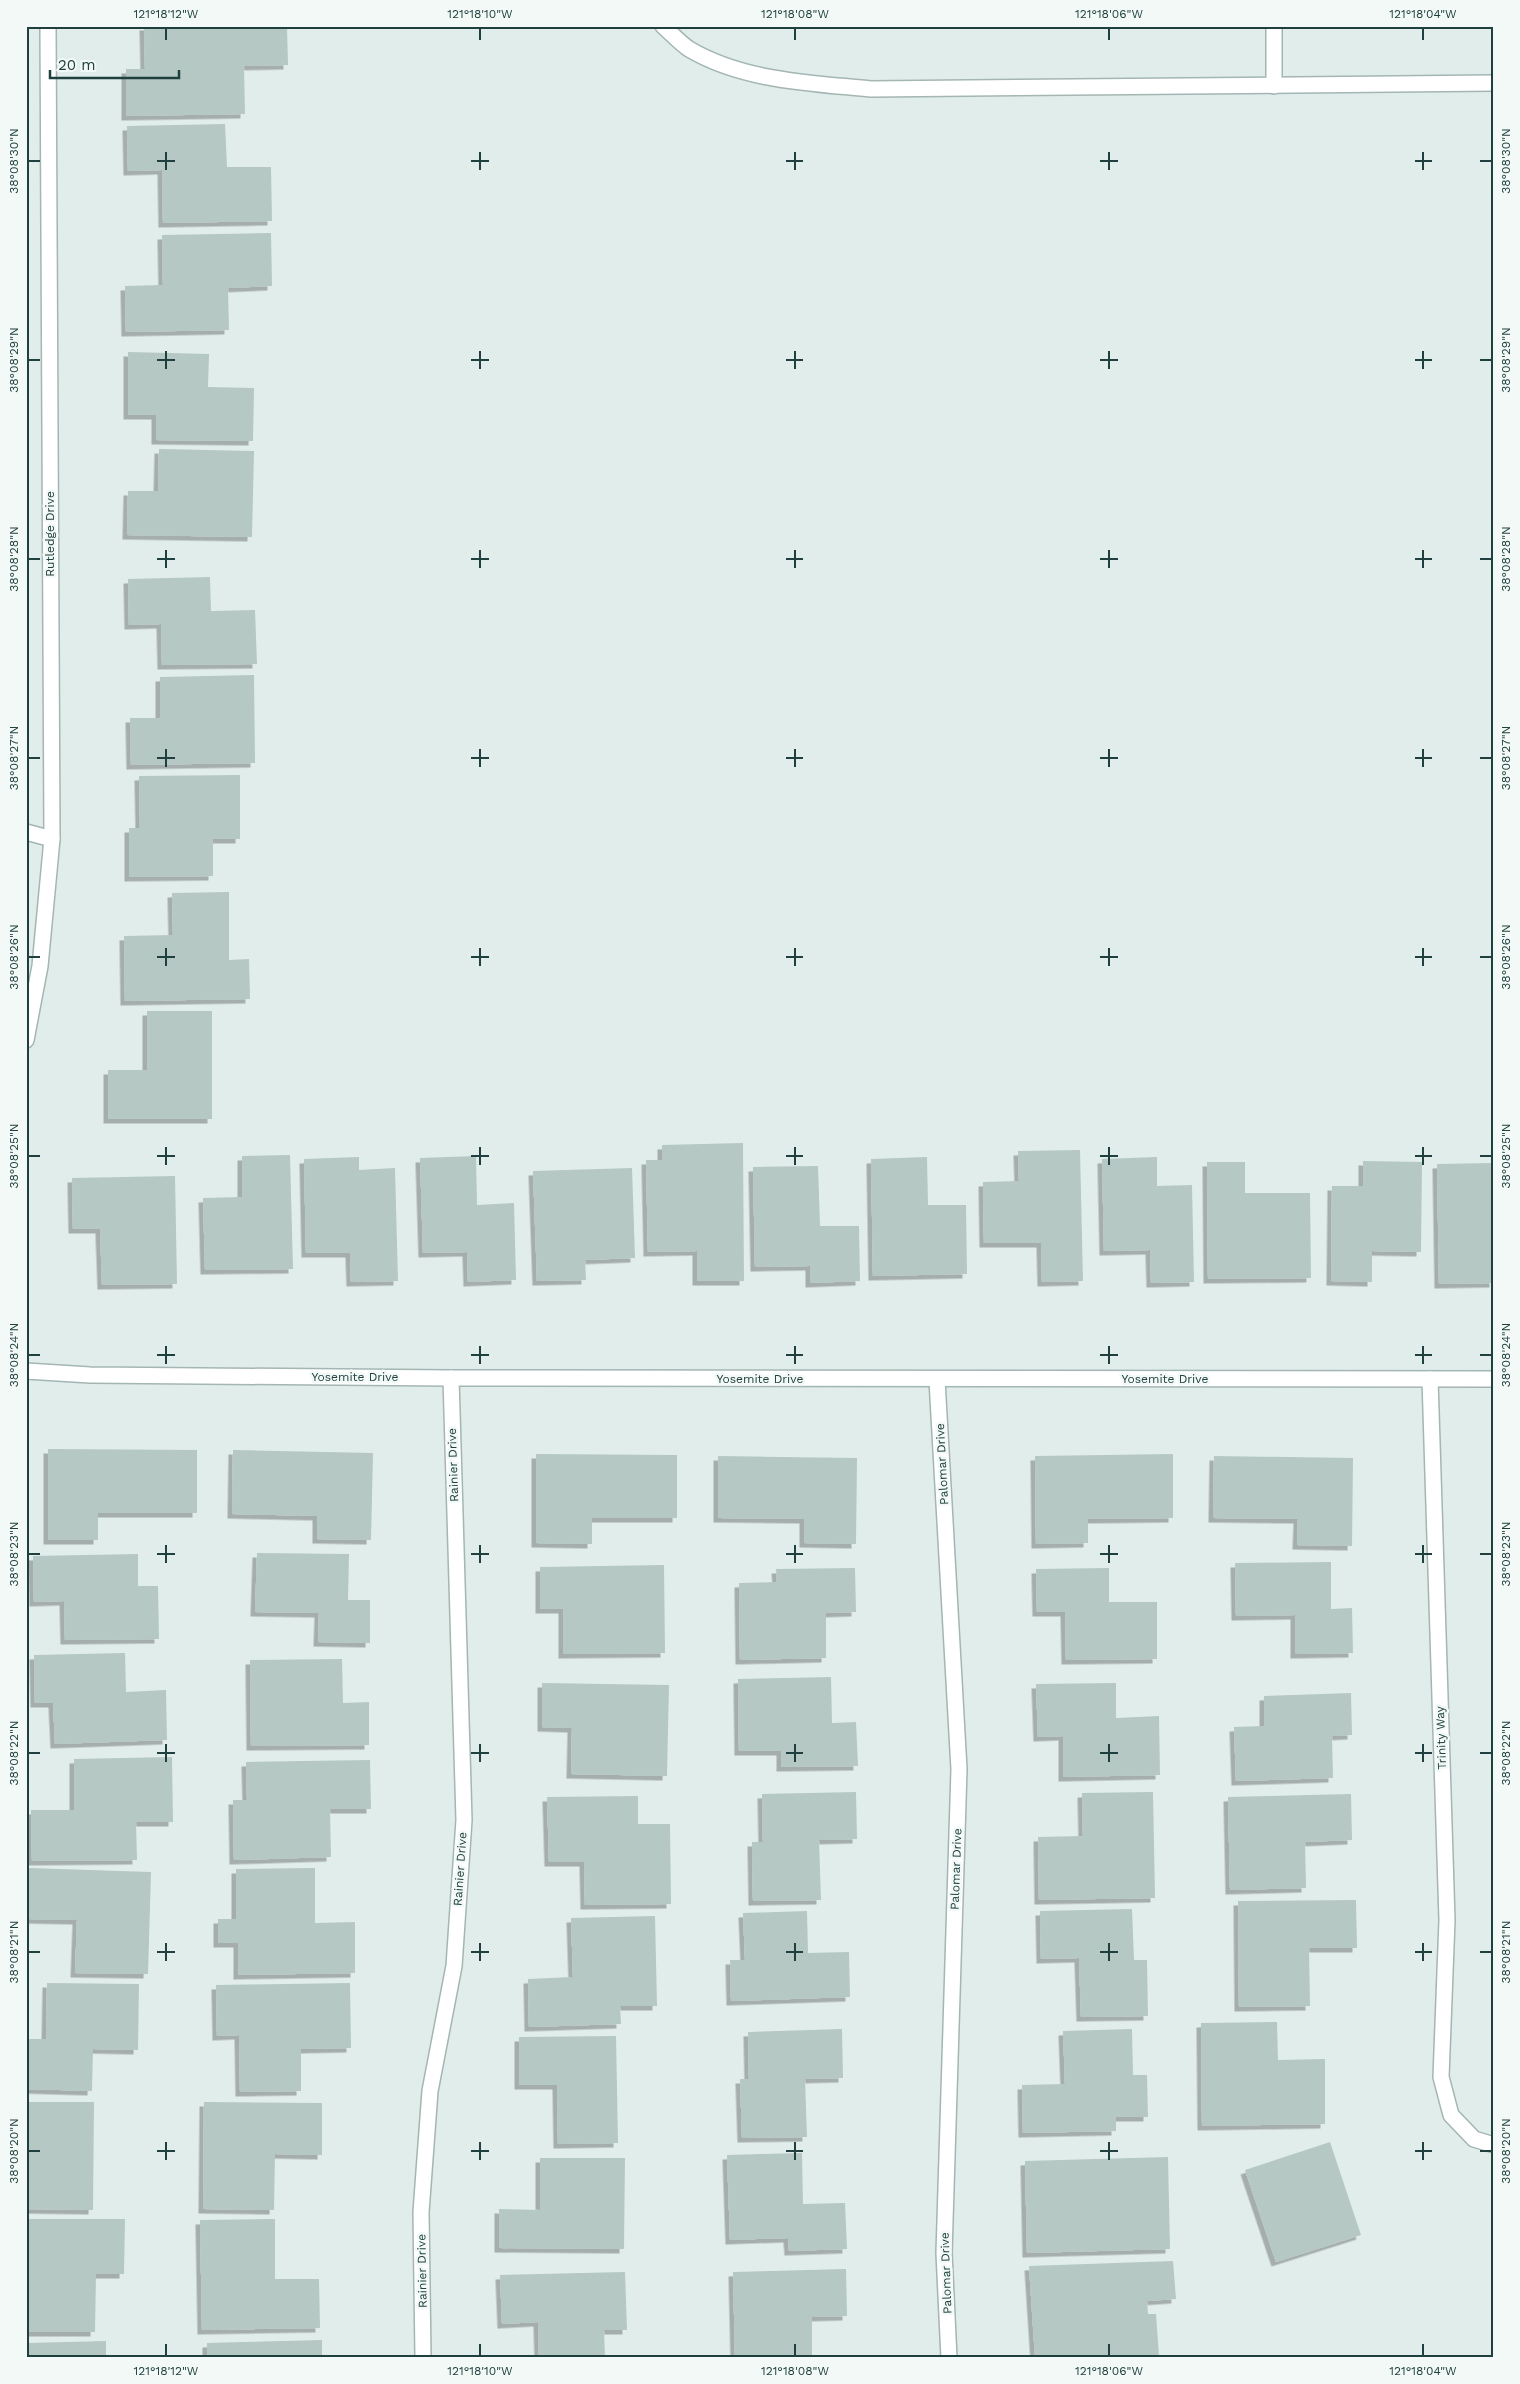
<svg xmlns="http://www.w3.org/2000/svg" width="1520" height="2384" viewBox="0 0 1520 2384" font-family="'Work Sans',sans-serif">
	<defs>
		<filter id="shadow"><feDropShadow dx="-4.5" dy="4.5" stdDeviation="0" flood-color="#0004"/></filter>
	</defs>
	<rect width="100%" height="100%" fill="#e1edea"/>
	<g fill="#b6c8c4" filter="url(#shadow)">
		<path d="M144 26H287L288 65 244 66 245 114 126 116V69H145Z"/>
		<path d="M225 124 227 167H271L272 221 163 223 162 170 128 171 127 126Z"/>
		<path d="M271 233 272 286 228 288 229 330 126 332 125 286 163 285 162 235Z"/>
		<path d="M128 352 209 354 208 387 254 388 253 441 156 440V415H128Z"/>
		<path d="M159 449 254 451 252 537 127 535 128 491H158Z"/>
		<path d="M210 577 211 611 255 610 257 664 162 665 161 624 129 625 128 579Z"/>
		<path d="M254 675 255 763 131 765 130 718H160V677Z"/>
		<path d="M240 775V839H213V876L129 877V828H140L139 776Z"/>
		<path d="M229 892V960L249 959 250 999 125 1001 124 936 173 935 172 893Z"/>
		<path d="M147 1011H212V1119H108V1070H147Z"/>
		<path d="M743 1143 744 1281H697V1251L648 1252 646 1160H662V1145Z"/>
		<path d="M1080 1150 1083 1281 1042 1282 1041 1243H984L983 1182 1019 1181 1018 1151Z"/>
		<path d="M290 1155 293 1269 205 1270 203 1198 242 1197V1156Z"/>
		<path d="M476 1156 477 1205 514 1203 516 1280 468 1282 467 1252 423 1253 420 1158Z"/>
		<path d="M359 1157V1170L395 1168 398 1281 351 1282 350 1253H306L304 1159Z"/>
		<path d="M927 1157 928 1205H966L967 1274 873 1276 871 1159Z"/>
		<path d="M1157 1157V1186L1192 1185 1194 1282 1151 1283 1150 1250 1104 1251 1102 1159Z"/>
		<path d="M1363 1161 1422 1162 1421 1252 1372 1251V1282L1331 1281 1332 1186H1363Z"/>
		<path d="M1207 1162H1245V1193H1310L1311 1278 1208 1279Z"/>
		<path d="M1494 1163V1283L1439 1284 1437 1164Z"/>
		<path d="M818 1166 820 1226H859L860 1281 810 1283V1266L755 1267 753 1167Z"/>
		<path d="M632 1168 635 1258 585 1260 586 1280 537 1281 533 1171Z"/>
		<path d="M175 1176 177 1284 102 1285 100 1229H73L72 1178Z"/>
		<path d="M48 1449 197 1450V1513H98V1540H48Z"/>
		<path d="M233 1450 373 1453 371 1540 317 1539V1516L232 1514Z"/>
		<path d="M536 1454 677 1455V1518H592V1544L536 1543Z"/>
		<path d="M1173 1454V1518L1088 1519V1543L1036 1544 1035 1456Z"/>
		<path d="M718 1456 857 1458 856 1544 804 1543V1519L718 1518Z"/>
		<path d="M1214 1456 1353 1458 1352 1546 1297 1545 1298 1519 1213 1518Z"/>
		<path d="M257 1553 349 1554 348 1600H370V1643L318 1642 319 1613 255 1612Z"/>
		<path d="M138 1554V1586H158L159 1639 65 1640 64 1601 34 1602 33 1556Z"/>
		<path d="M1331 1562V1609L1352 1608 1353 1653 1295 1654V1615L1236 1616 1235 1563Z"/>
		<path d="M664 1565 665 1653 563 1654V1609H540V1567Z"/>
		<path d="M855 1568 856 1612 826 1613V1658L740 1660 739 1583 777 1582 776 1569Z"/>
		<path d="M1109 1568V1602H1157V1659L1066 1660 1065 1612H1037L1036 1569Z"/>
		<path d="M125 1653 126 1692 166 1690 167 1740 55 1744 53 1703H35L34 1655Z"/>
		<path d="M342 1659 343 1703 369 1702V1745L251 1746 250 1660Z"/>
		<path d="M831 1677 832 1723 856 1722 858 1766 781 1767V1751H739L738 1679Z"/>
		<path d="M542 1683 669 1685 667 1776 571 1774 572 1728 542 1727Z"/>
		<path d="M1116 1683V1718L1159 1716 1160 1775 1063 1777V1736L1038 1737 1036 1684Z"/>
		<path d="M1351 1693 1352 1735 1332 1736 1333 1778 1236 1781 1234 1727 1264 1726V1696Z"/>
		<path d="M172 1757 173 1822H136L137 1860 32 1861 31 1810H74V1759Z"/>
		<path d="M370 1760 371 1809H330L331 1857 234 1860 233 1800H247L246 1762Z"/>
		<path d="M856 1792 857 1839 819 1840 821 1900 753 1901 752 1842H763L762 1794Z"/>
		<path d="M1153 1792 1155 1898 1039 1900 1038 1837 1083 1836 1082 1793Z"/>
		<path d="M1351 1794 1352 1840 1305 1842 1306 1888 1230 1890 1228 1797Z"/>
		<path d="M638 1796V1824H670L671 1904 585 1905 584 1862H549L547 1797Z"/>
		<path d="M29 1868 151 1872 148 1974 75 1973 77 1920 28 1919Z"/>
		<path d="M315 1868V1923L355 1922V1973L238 1975V1943H218V1919H236V1869Z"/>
		<path d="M1356 1900 1357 1948H1309L1310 2006 1239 2007 1238 1901Z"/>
		<path d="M1132 1909 1134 1960H1147L1148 2016 1081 2017 1079 1958 1041 1959 1040 1911Z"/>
		<path d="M807 1911 808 1953 849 1952 850 1997 731 2001 730 1960H745L743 1913Z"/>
		<path d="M655 1916 657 2006H620L621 2024 529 2027 528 1979 573 1977 571 1918Z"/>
		<path d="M47 1983 139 1984 138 2050 93 2049 92 2091 26 2089V2039H46Z"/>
		<path d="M350 1983 351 2048 301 2049V2091L240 2092 239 2035 217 2036 216 1985Z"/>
		<path d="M1277 2022 1278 2060 1325 2059V2124L1202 2126 1201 2023Z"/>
		<path d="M842 2029 843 2078 805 2079 807 2137 742 2138 740 2079H749L748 2032Z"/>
		<path d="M1132 2029 1133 2075H1147L1148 2117H1116V2131L1023 2133 1022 2085 1065 2084 1063 2031Z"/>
		<path d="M616 2036 618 2143 558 2144 557 2085H519V2037Z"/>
		<path d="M26 2102H94L93 2210 26 2209Z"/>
		<path d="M204 2102 322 2103V2155L275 2154 274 2210 203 2209Z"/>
		<path d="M1330 2142 1361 2235 1276 2262 1245 2170Z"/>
		<path d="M802 2153 803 2204 845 2203 847 2249 789 2251 788 2238 730 2240 727 2155Z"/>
		<path d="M1168 2157 1170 2249 1027 2253 1025 2161Z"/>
		<path d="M540 2158H625L624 2249 499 2248V2209L540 2210Z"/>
		<path d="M26 2219H125L124 2274H96L95 2332H26Z"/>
		<path d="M275 2219V2279H319L320 2328 202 2330 200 2220Z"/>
		<path d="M1173 2261 1176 2299 1147 2301 1148 2314H1156L1159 2356 1035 2358 1029 2266Z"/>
		<path d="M846 2269 847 2316 812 2317V2358H735L733 2272Z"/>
		<path d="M625 2272 627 2330H604L605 2358H539L538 2322 502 2324 500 2275Z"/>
		<path d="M322 2340V2358H207V2343Z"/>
		<path d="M106 2341V2358H26V2343Z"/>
	</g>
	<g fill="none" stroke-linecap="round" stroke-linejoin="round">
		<g stroke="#a3b6b3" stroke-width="18">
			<g id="lane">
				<path d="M663 26C671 33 680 43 689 49 743 81 810 83 871 89L1494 83"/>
				<path d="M1274 86V26"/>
			</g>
		</g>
		<g stroke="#a3b6b3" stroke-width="18">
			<g id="street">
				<path d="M26 832 52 839"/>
				<path d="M26 1040 40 966 52 839 48 26"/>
				<path d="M26 1371 90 1375 451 1378 1494 1379"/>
				<path d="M1430 1379 1447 1920 1441 2077 1451 2115 1474 2139 1494 2145"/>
				<path d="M937 1380 959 1769 944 2253 949 2358"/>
				<path d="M423 2358 421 2212 430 2091 454 1966 464 1820 451 1378"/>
			</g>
		</g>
		<use href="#lane" stroke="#fff" stroke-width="15"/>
		<use href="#street" stroke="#fff" stroke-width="15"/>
	</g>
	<path fill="none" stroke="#1f403e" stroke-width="2" d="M166 28V40M480 28V40M795 28V40M1109 28V40M1423 28V40M166 152V170M480 152V170M795 152V170M1109 152V170M1423 152V170M28 161H40M157 161H175M471 161H489M786 161H803M1100 161H1118M1415 161H1432M1480 161H1492M166 351V369M480 351V369M795 351V369M1109 351V369M1423 351V369M28 360H40M157 360H175M471 360H489M786 360H803M1100 360H1118M1415 360H1432M1480 360H1492M166 550V568M480 550V568M795 550V568M1109 550V568M1423 550V568M28 559H40M157 559H175M471 559H489M786 559H803M1100 559H1118M1415 559H1432M1480 559H1492M166 749V767M480 749V767M795 749V767M1109 749V767M1423 749V767M28 758H40M157 758H175M471 758H489M786 758H803M1100 758H1118M1415 758H1432M1480 758H1492M166 948V966M480 948V966M795 948V966M1109 948V966M1423 948V966M28 957H40M157 957H175M471 957H489M786 957H803M1100 957H1118M1415 957H1432M1480 957H1492M166 1147V1165M480 1147V1165M795 1147V1165M1109 1147V1165M1423 1147V1165M28 1156H40M157 1156H175M471 1156H489M786 1156H803M1100 1156H1118M1415 1156H1432M1480 1156H1492M166 1346V1364M480 1346V1364M795 1346V1364M1109 1346V1364M1423 1346V1364M28 1355H40M157 1355H175M471 1355H489M786 1355H803M1100 1355H1118M1415 1355H1432M1480 1355H1492M166 1545V1563M480 1545V1563M795 1545V1563M1109 1545V1563M1423 1545V1563M28 1554H40M157 1554H175M471 1554H489M786 1554H803M1100 1554H1118M1415 1554H1432M1480 1554H1492M166 1744V1762M480 1744V1762M795 1744V1762M1109 1744V1762M1423 1744V1762M28 1753H40M157 1753H175M471 1753H489M786 1753H803M1100 1753H1118M1415 1753H1432M1480 1753H1492M166 1943V1961M480 1943V1961M795 1943V1961M1109 1943V1961M1423 1943V1961M28 1952H40M157 1952H175M471 1952H489M786 1952H803M1100 1952H1118M1415 1952H1432M1480 1952H1492M166 2142V2160M480 2142V2160M795 2142V2160M1109 2142V2160M1423 2142V2160M28 2151H40M157 2151H175M471 2151H489M786 2151H803M1100 2151H1118M1415 2151H1432M1480 2151H1492M166 2344V2356M480 2344V2356M795 2344V2356M1109 2344V2356M1423 2344V2356"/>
	<g text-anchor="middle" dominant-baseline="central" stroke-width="5" stroke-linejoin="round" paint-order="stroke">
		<g font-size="12" fill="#1f403e" stroke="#f2f9f7">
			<text transform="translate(50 534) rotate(-90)">Rutledge Drive</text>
			<text x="355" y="1377">Yosemite Drive</text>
			<text x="760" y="1379">Yosemite Drive</text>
			<text x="1165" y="1379">Yosemite Drive</text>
			<text transform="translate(942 1464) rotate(-93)">Palomar Drive</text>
			<text transform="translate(453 1465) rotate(-92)">Rainier Drive</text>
			<text transform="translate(1441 1738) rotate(-92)">Trinity Way</text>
			<text transform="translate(460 1869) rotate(-86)">Rainier Drive</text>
			<text transform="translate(956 1869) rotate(-88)">Palomar Drive</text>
			<text transform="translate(422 2271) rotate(-91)">Rainier Drive</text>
			<text transform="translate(946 2273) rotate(-92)">Palomar Drive</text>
		</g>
	</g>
	<rect width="1520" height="2384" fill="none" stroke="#f2f9f7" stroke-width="55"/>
	<path d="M50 70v8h129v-8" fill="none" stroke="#1f403e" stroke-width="2.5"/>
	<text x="58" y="70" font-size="15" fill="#1f403e" stroke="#f2f9f7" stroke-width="4" paint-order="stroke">20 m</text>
	<rect x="28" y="28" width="1464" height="2328" fill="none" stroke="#1f403e" stroke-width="2"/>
	<g font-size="12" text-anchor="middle" fill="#1f403e">
		<text x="166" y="18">121°18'12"W</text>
		<text x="480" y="18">121°18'10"W</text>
		<text x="795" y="18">121°18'08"W</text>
		<text x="1109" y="18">121°18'06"W</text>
		<text x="1423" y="18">121°18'04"W</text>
		<text transform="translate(14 161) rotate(-90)" y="4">38°08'30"N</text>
		<text transform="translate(1506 161) rotate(-90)" y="4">38°08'30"N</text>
		<text transform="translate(14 360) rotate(-90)" y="4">38°08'29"N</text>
		<text transform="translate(1506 360) rotate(-90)" y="4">38°08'29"N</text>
		<text transform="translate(14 559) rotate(-90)" y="4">38°08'28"N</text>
		<text transform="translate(1506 559) rotate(-90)" y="4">38°08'28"N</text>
		<text transform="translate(14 758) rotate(-90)" y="4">38°08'27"N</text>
		<text transform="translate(1506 758) rotate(-90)" y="4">38°08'27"N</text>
		<text transform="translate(14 957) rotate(-90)" y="4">38°08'26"N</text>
		<text transform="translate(1506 957) rotate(-90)" y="4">38°08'26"N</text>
		<text transform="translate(14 1156) rotate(-90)" y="4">38°08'25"N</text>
		<text transform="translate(1506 1156) rotate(-90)" y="4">38°08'25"N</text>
		<text transform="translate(14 1355) rotate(-90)" y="4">38°08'24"N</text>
		<text transform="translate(1506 1355) rotate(-90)" y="4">38°08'24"N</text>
		<text transform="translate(14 1554) rotate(-90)" y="4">38°08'23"N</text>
		<text transform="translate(1506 1554) rotate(-90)" y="4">38°08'23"N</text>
		<text transform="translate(14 1753) rotate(-90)" y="4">38°08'22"N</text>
		<text transform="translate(1506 1753) rotate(-90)" y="4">38°08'22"N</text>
		<text transform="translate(14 1952) rotate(-90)" y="4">38°08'21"N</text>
		<text transform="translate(1506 1952) rotate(-90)" y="4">38°08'21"N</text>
		<text transform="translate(14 2151) rotate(-90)" y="4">38°08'20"N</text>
		<text transform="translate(1506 2151) rotate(-90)" y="4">38°08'20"N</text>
		<text x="166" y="2375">121°18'12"W</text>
		<text x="480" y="2375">121°18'10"W</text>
		<text x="795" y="2375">121°18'08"W</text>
		<text x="1109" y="2375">121°18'06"W</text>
		<text x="1423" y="2375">121°18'04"W</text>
	</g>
</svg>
